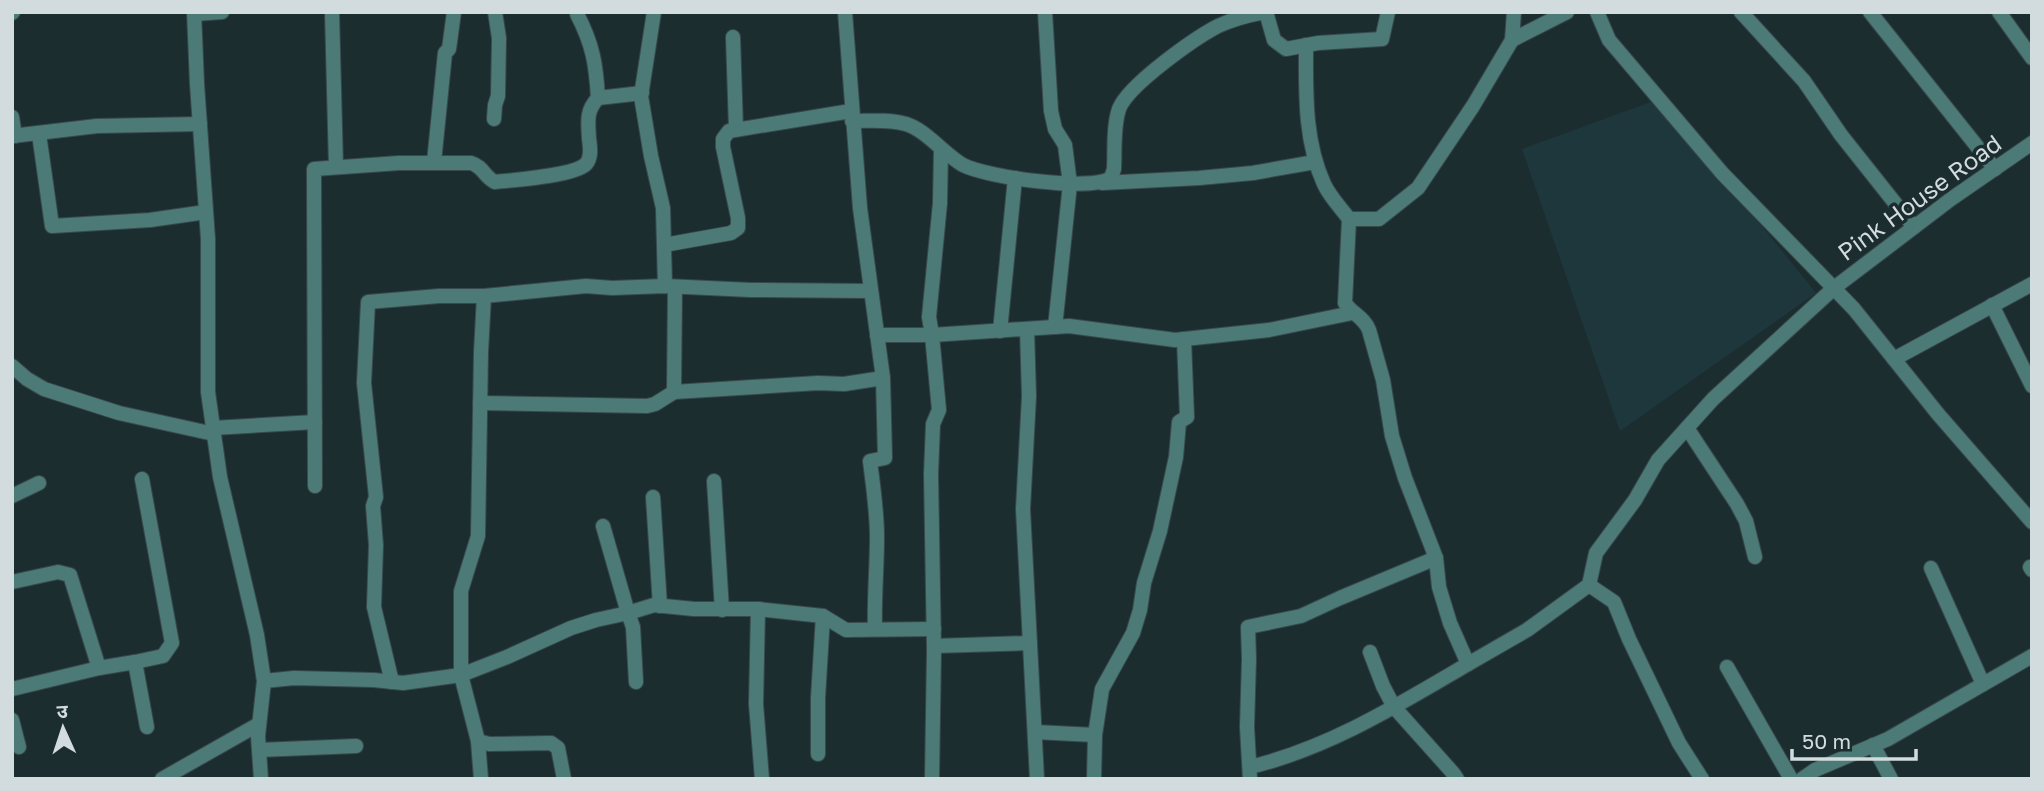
<svg xmlns="http://www.w3.org/2000/svg" width="2044" height="791" viewBox="0 0 2044 791" font-family="'Golos Text','Noto Sans Devanagari',sans-serif">
	<rect width="100%" height="100%" fill="#1c2d30"/>
	<path fill="#1e373c" d="M1659 99 1816 293 1620 431 1522 149Z"/>
	<g fill="none" stroke-linecap="round" stroke-linejoin="round">
		<g stroke="#39494c" stroke-width="16">
			<g id="minor">
				<path d="M194 12 197 84 208 239V392L220 477 257 635 264 681 258 736 261 779"/>
				<path d="M332 12 336 167"/>
				<path d="M654 12 641 96 651 156 663 208 665 286"/>
				<path d="M845 12 860 208 883 378 885 458 870 461C873 486 877 511 877 537 877 568 874 598 875 629"/>
				<path d="M1045 12 1051 111 1055 129 1065 145 1070 184 1055 327"/>
				<path d="M1266 12 1274 40 1286 49 1318 43 1382 39 1388 12"/>
				<path d="M1597 12 1609 40 1722 173 1854 309 1938 414 2032 522"/>
				<path d="M1741 12 1804 81 1841 135 1914 227"/>
				<path d="M1870 12 1995 169"/>
				<path d="M1999 12 2032 58"/>
				<path d="M12 13 13 12"/>
				<path d="M195 14 222 12"/>
				<path d="M577 14C593 45 596 64 598 98"/>
				<path d="M733 37 736 129"/>
				<path d="M1512 40 1567 12"/>
				<path d="M1306 45C1306 92 1304 140 1324 184 1330 197 1341 208 1349 219H1379L1418 188 1473 106 1512 40 1514 12"/>
				<path d="M12 117 15 136"/>
				<path d="M494 119 495 105 498 96 499 38 495 12"/>
				<path d="M852 121C870 121 889 119 906 124 926 130 944 154 963 165 986 177 1090 192 1111 178L1114 169C1115 150 1113 127 1119 109 1128 85 1195 38 1218 26 1233 19 1249 15 1265 12"/>
				<path d="M39 134 52 226 150 220 206 212"/>
				<path d="M12 136 97 126 200 124"/>
				<path d="M434 162 445 53 449 49 454 12"/>
				<path d="M1102 183 1199 178 1253 173 1315 162"/>
				<path d="M1349 219 1345 303C1352 314 1364 317 1369 330L1383 380 1392 436 1405 478 1436 558 1439 587 1450 623 1468 664 1527 630 1589 585 1596 553 1635 500 1658 460 1713 399 1834 288 1951 199 2032 143"/>
				<path d="M664 245 731 233 738 228V218L723 147V139L729 131 851 111"/>
				<path d="M675 287 674 392 818 383 844 384 883 378"/>
				<path d="M1992 305 2032 386"/>
				<path d="M1027 329 1029 396 1023 509 1037 779"/>
				<path d="M1000 331 1015 178"/>
				<path d="M877 335H932L1069 326 1175 340 1269 330 1352 313"/>
				<path d="M1894 359 2032 284"/>
				<path d="M12 366 27 379 44 389 119 413 214 434"/>
				<path d="M480 403 647 406 655 404 674 392"/>
				<path d="M213 428 315 422"/>
				<path d="M1687 428 1737 504 1746 521 1755 557"/>
				<path d="M714 481 722 610"/>
				<path d="M315 486 314 169 399 163H471C483 166 485 178 495 182 513 180 574 176 586 164 592 157 590 147 589 138 588 121 586 111 598 98L642 93"/>
				<path d="M12 496 39 483"/>
				<path d="M653 497 660 606"/>
				<path d="M2030 567 2032 570"/>
				<path d="M1931 568 1983 684"/>
				<path d="M12 582 58 572 70 575 99 668"/>
				<path d="M1589 585 1614 602 1629 639 1679 743 1702 779"/>
				<path d="M758 609 756 704 762 779"/>
				<path d="M934 646 1030 643"/>
				<path d="M1370 652 1383 686 1394 707 1453 773 1457 779"/>
				<path d="M135 662 163 656 172 643 142 479"/>
				<path d="M1727 667 1791 779"/>
				<path d="M264 681 294 678 374 680 403 683 461 675 507 657 571 628 596 620 628 613 603 526"/>
				<path d="M392 682 374 607 376 545 373 506 376 497 364 383 368 302 439 296H484"/>
				<path d="M636 682 633 627 628 613 654 605 694 609H758L823 616 846 630 934 629"/>
				<path d="M12 689 99 668 135 662 147 727"/>
				<path d="M12 720 19 747"/>
				<path d="M1035 732 1095 735 1102 689 1133 633 1140 610 1144 583 1160 531 1176 457 1179 422 1187 417 1184 339"/>
				<path d="M478 741 481 779"/>
				<path d="M1873 745 1891 779"/>
				<path d="M259 750 356 746"/>
				<path d="M818 754V698L823 616"/>
				<path d="M1250 767C1329 748 1398 705 1468 664"/>
				<path d="M162 779 259 724"/>
				<path d="M564 779 558 748 551 743 489 744 478 741 461 675V591L478 536 481 352 484 296 586 286 612 288 665 286 751 290 871 291"/>
				<path d="M932 779 934 650 931 474 933 424 939 410 932 335 929 317 940 203 941 149"/>
				<path d="M1094 779 1095 735"/>
				<path d="M1250 779 1247 727 1249 659 1248 627 1301 616 1340 598 1436 558"/>
				<path d="M1802 779 1815 770 1888 739 2032 656"/>
			</g>
		</g>
		<use href="#minor" stroke="#4c7b77" stroke-width="14"/>
	</g>
	<g text-anchor="middle" dominant-baseline="central" stroke-width="7" stroke-linejoin="round" paint-order="stroke">
		<g font-size="24" fill="#d2dcdf" stroke="#1c2d30">
			<text transform="translate(1919 197) rotate(-36)">Pink House Road</text>
		</g>
	</g>
	<rect width="2044" height="791" fill="none" stroke="#d2dcdf" stroke-width="28"/>
	<g transform="translate(63 728) rotate(357)" stroke="#1c2d30" stroke-width="5" paint-order="stroke">
	<path d="M0-5L12 26L0 18L-12 26Z" fill="#d2dcdf"/>
	<text y="-10" font-size="19" font-weight="bold" text-anchor="middle" fill="#d2dcdf">उ</text>
	</g>
	<path d="M1792 749v10h124v-10" fill="none" stroke="#d2dcdf" stroke-width="3.5"/>
	<text x="1802" y="749" font-size="21" fill="#d2dcdf" stroke="#1c2d30" stroke-width="5" paint-order="stroke">50 m</text>
</svg>
